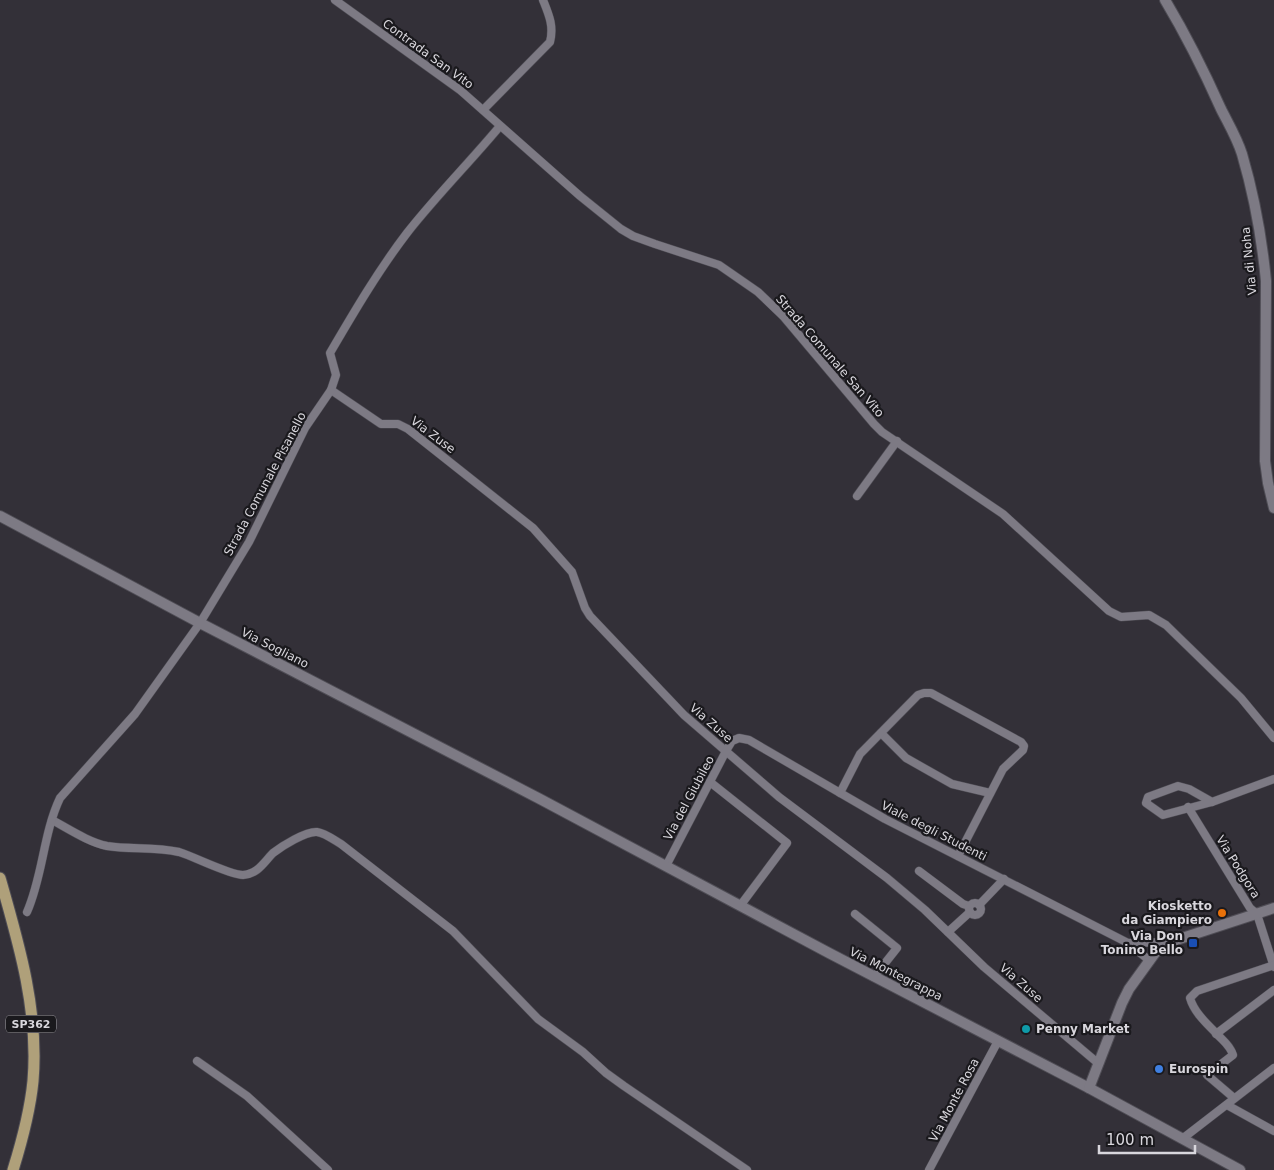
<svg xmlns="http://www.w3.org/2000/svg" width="1274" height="1170" viewBox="0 0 1274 1170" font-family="'DejaVu Sans',sans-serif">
	<rect width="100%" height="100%" fill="#333038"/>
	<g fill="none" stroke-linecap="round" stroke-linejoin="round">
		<g stroke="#4f4d55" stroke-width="9">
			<g id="street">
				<path d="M335 0 460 90 580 196 621 229 633 236 655 244 719 265 758 292 783 316 874 424 882 432 1003 514 1109 611 1121 617 1149 615 1166 625 1241 698 1274 738"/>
				<path d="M483 110 550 42C554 26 549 15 543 0"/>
				<path d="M331 390 381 424H398L408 429 533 528 572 572 585 608 590 616 684 715 779 797 887 878 925 910 984 967 1099 1064"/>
				<path d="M857 496 897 441"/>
				<path d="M881 733 906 758 952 784 990 793"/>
				<path d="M710 782 787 843 740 906"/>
				<path d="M840 793 860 754 918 695 924 693H931L1021 742 1024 746 1023 750 1003 769 958 856"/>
				<path d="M1212 802 1189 789 1178 786 1148 797 1146 803 1163 815 1212 802 1274 779"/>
				<path d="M1188 807 1250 908 1257 914 1274 967"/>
				<path d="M52 820C69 829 88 842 107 846 131 850 154 846 179 852 195 857 230 875 243 875 258 874 264 862 273 853 282 846 306 831 317 832 325 833 334 840 341 844L453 931 538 1019 583 1052 606 1073 624 1086 747 1170"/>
				<path d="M666 866 726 751 732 741 739 738 749 740 885 819 1128 943 1150 961"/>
				<path d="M919 871 963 904 969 906"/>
				<circle cx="975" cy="909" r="6"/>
				<path d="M979 905 1004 879"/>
				<path d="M27 912C43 876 43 834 60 798L135 714 200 623 249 542 305 428 331 390 336 375 330 353C354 312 378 271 407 233 436 196 470 162 500 126"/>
				<path d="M855 914 897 948 874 977"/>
				<path d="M948 932 970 912"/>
				<path d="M1128 943 1170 942"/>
				<path d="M1216 1034 1274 990"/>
				<path d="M197 1061 247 1096 328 1170"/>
				<path d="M1234 1098 1207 1075 1233 1055C1230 1045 1223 1041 1216 1033 1206 1023 1194 1012 1190 998L1197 991 1274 965"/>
				<path d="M1227 1105 1274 1131"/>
				<path d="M1182 1139 1274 1068"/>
				<path d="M929 1170 998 1041"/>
			</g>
		</g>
		<g stroke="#4f4d55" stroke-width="12">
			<g id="secondary">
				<path d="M1165 0C1186 35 1204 71 1221 109 1228 123 1237 138 1242 154 1254 195 1262 239 1266 281L1265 461 1268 483 1274 508"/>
				<path d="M0 516 200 623 540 799 829 953 1089 1088 1240 1170"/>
				<path d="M1089 1088 1122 1003 1129 989 1155 953 1170 942 1274 908"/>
			</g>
		</g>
		<g stroke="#4f4d55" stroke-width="13">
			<path id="primary" d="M0 878C19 944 39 1012 33 1081 30 1112 22 1141 13 1170"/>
		</g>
		<use href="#street" stroke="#7d7a84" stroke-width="8"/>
		<use href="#secondary" stroke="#7d7a84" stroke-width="10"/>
		<use href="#primary" stroke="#afa07a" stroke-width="11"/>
	</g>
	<circle fill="#e8710a" stroke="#1a191d" stroke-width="2" cx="1222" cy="913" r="5"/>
	<rect fill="#1a4fb4" stroke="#1a191d" stroke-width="2" x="1188" y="938" width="10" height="10" rx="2.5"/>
	<circle fill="#0f9aa8" stroke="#1a191d" stroke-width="2" cx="1026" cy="1029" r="5"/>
	<circle fill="#3f7fe0" stroke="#1a191d" stroke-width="2" cx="1159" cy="1069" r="5"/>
	<g text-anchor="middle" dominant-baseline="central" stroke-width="4.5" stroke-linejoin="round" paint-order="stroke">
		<rect fill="#1a191d" stroke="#a09ea3" stroke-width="1" x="6" y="1015.5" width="50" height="17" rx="4"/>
		<g font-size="11" font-weight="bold" fill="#d9d7dd">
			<text x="31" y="1024">SP362</text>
		</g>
		<g font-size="12" fill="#d9d7dd" stroke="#1a191d">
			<text transform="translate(428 54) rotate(36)">Contrada San Vito</text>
			<text transform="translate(1249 261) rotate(-96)">Via di Noha</text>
			<text transform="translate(830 356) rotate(49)">Strada Comunale San Vito</text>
			<text transform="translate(433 435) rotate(37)">Via Zuse</text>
			<text transform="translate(265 484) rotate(-62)">Strada Comunale Pisanello</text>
			<text transform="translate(275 648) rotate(27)">Via Sogliano</text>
			<text transform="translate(711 723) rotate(41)">Via Zuse</text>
			<text transform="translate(689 798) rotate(-62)">Via del Giubileo</text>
			<text transform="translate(934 831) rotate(27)">Viale degli Studenti</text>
			<text transform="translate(1238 867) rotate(58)">Via Podgora</text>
			<text transform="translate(896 974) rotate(27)">Via Montegrappa</text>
			<text transform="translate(1021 983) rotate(41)">Via Zuse</text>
			<text transform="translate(954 1100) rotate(-62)">Via Monte Rosa</text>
		</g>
		<g font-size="12" font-weight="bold" fill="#d9d7dd" stroke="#1a191d" text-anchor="end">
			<text x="1212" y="906">Kiosketto<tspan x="1212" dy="14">da Giampiero</tspan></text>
			<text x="1183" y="936">Via Don<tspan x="1183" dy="14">Tonino Bello</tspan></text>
			<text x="1036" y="1029" text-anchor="start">Penny Market</text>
			<text x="1169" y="1069" text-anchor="start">Eurospin</text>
		</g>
	</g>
	<path d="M1099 1145v8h96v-8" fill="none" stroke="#d9d7dd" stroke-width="2.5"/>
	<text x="1106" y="1145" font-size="15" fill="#d9d7dd" stroke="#1a191d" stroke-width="4" paint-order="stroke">100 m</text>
</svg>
